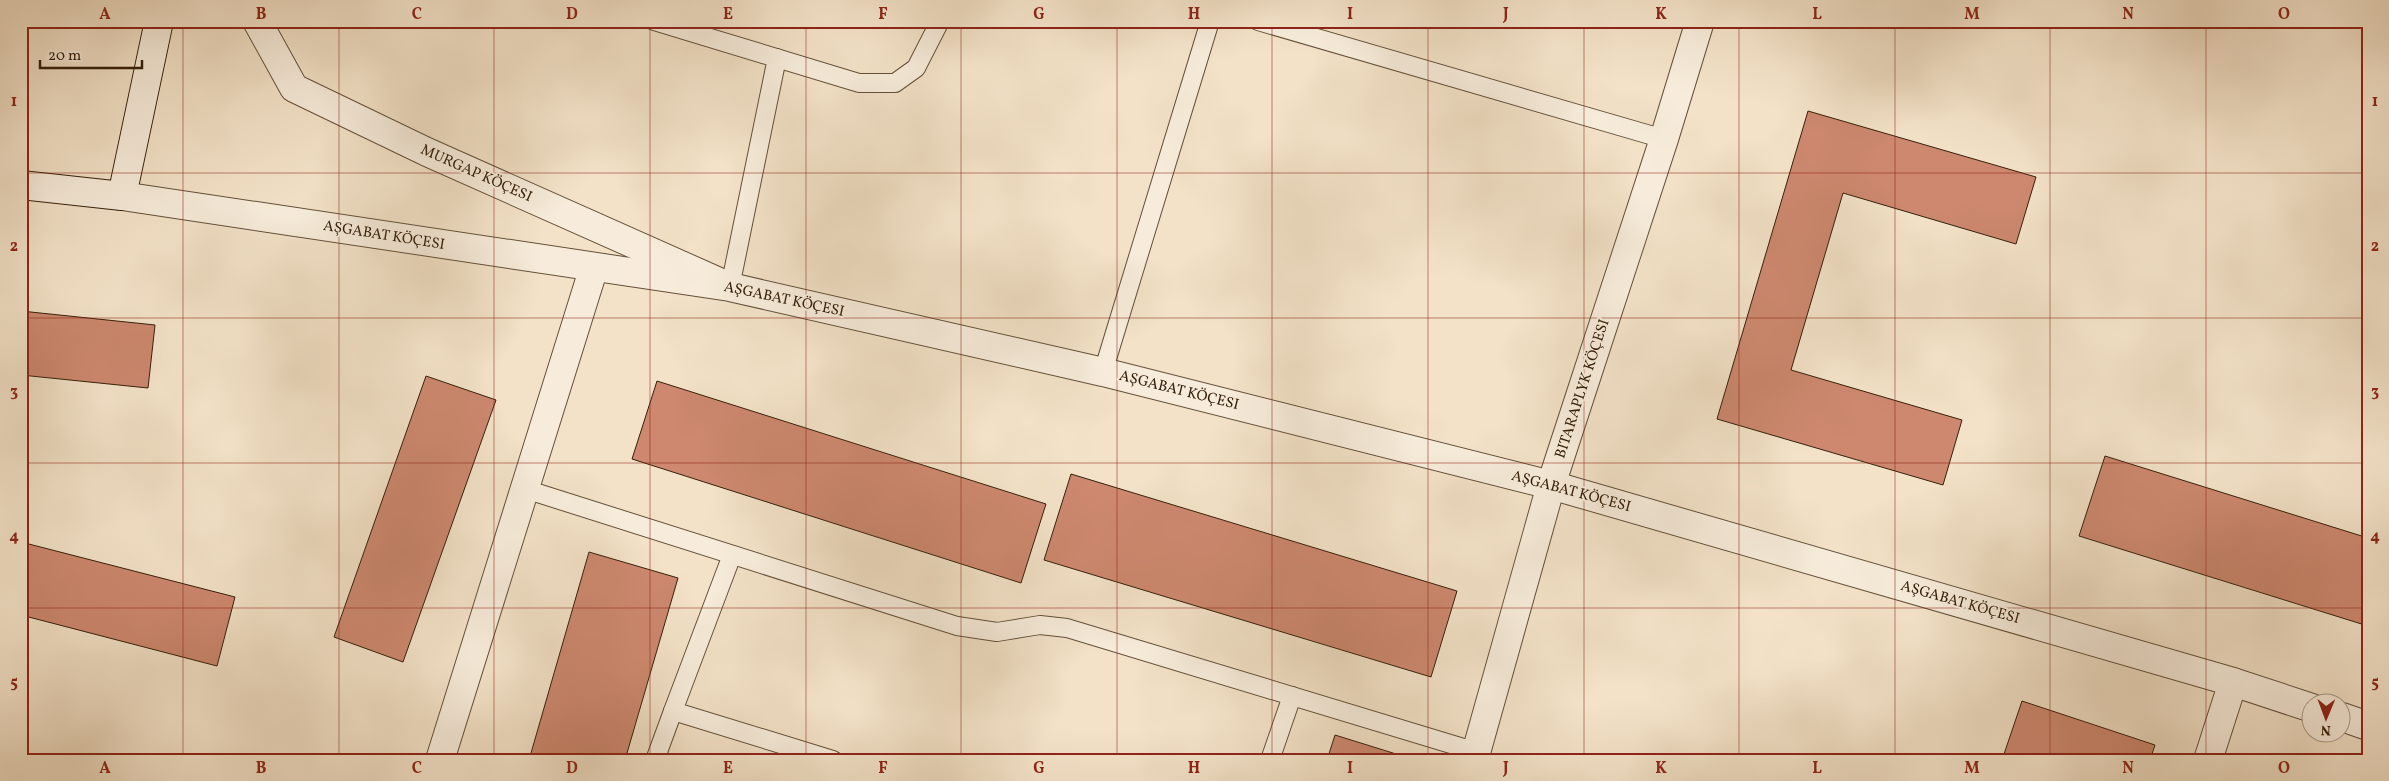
<svg xmlns="http://www.w3.org/2000/svg" width="2389" height="781" viewBox="0 0 2389 781" font-family="Vollkorn,serif">
	<rect width="100%" height="100%" fill="#f3e2c8"/>
	<filter id="stains"><feTurbulence type="fractalNoise" baseFrequency=".004" numOctaves="4"/><feColorMatrix values="0 0 0 0 .2 0 0 0 0 .09 0 0 0 0 .02 0 0 0 .5 -.17"/></filter>
	<radialGradient id="worn" r=".72"><stop offset=".6" stop-color="#630" stop-opacity="0"/><stop offset="1" stop-color="#630" stop-opacity=".3"/></radialGradient>
	<g fill="#cd886f" stroke="#351f09">
		<path d="M1808 111 2036 177 2016 244 1843 193 1791 370 1962 420 1943 485 1717 419Z"/>
		<path d="M21 311 155 325 148 388 21 375Z"/>
		<path d="M426 376 496 400 403 662 334 637Z"/>
		<path d="M657 381 1046 504 1021 583 632 459Z"/>
		<path d="M2105 456 2368 538V626L2079 536Z"/>
		<path d="M1071 474 1457 591 1431 677 1044 560Z"/>
		<path d="M21 542 235 597 217 666 21 615Z"/>
		<path d="M589 552 678 578 625 760H529Z"/>
		<path d="M2022 701 2155 745 2150 760H2002Z"/>
		<path d="M1335 735 1409 758V760H1327Z"/>
	</g>
	<g fill="none" stroke-linecap="round" stroke-linejoin="round">
		<g stroke="#645039" stroke-width="20">
			<g id="service">
				<path d="M654 21 859 83H895L916 68 940 21"/>
				<path d="M1258 21 1664 139"/>
				<path d="M730 287 777 58"/>
				<path d="M1103 372 1210 21"/>
				<path d="M525 489 957 626 997 632 1040 625 1067 628 1477 752"/>
				<path d="M732 555 673 711 833 760"/>
				<path d="M655 760 673 711"/>
				<path d="M1270 760 1292 696"/>
			</g>
		</g>
		<g stroke="#645039" stroke-width="30">
			<g id="minor">
				<path d="M257 21 294 88 427 152 719 282"/>
				<path d="M440 760 594 267"/>
				<path d="M1474 760 1551 485 1664 139 1700 21"/>
				<path d="M2208 760 2233 682"/>
			</g>
		</g>
		<g stroke="#645039" stroke-width="30">
			<g id="tertiary">
				<path d="M122 196 730 287 1103 372 1551 485 2233 682 2312 708"/>
				<path d="M2342 717 2368 726"/>
			</g>
		</g>
		<g stroke="#351f09" stroke-width="30">
			<path id="secondary" d="M21 185 122 196 159 21"/>
		</g>
		<use href="#service" stroke="#f7ecdb" stroke-width="18"/>
		<use href="#minor" stroke="#f7ecdb" stroke-width="28"/>
		<use href="#tertiary" stroke="#f7ecdb" stroke-width="28"/>
		<use href="#secondary" stroke="#f7ecdb" stroke-width="28"/>
	</g>
	<path fill="none" stroke="#8f2418" stroke-width="1" stroke-opacity="0.55" d="M183 21V760M339 21V760M494 21V760M650 21V760M806 21V760M961 21V760M1117 21V760M1272 21V760M1428 21V760M1584 21V760M1739 21V760M1895 21V760M2050 21V760M2206 21V760M21 173H2368M21 318H2368M21 463H2368M21 608H2368"/>
	<g text-anchor="middle" dominant-baseline="central" stroke-width="4" stroke-linejoin="round" paint-order="stroke">
		<g font-size="15" fill="#351f09" stroke="#f7ecdb">
			<text transform="translate(476 174) rotate(24)">MURGAP KÖÇESI</text>
			<text transform="translate(384 236) rotate(9)">AŞGABAT KÖÇESI</text>
			<text transform="translate(784 300) rotate(12)">AŞGABAT KÖÇESI</text>
			<text transform="translate(1583 389) rotate(-72)">BITARAPLYK KÖÇESI</text>
			<text transform="translate(1179 391) rotate(14)">AŞGABAT KÖÇESI</text>
			<text transform="translate(1571 492) rotate(15)">AŞGABAT KÖÇESI</text>
			<text transform="translate(1960 603) rotate(16)">AŞGABAT KÖÇESI</text>
		</g>
	</g>
	<rect width="2389" height="781" fill="none" stroke="#f3e2c8" stroke-width="55"/>
	<g transform="translate(2326 718) rotate(181)"><circle r="24" fill="#f7ecdb" stroke="#a99a87"/>
	<path d="M0-4L9 19L0 12L-9 19Z" fill="#8f2418"/>
	<text y="-8" font-size="14" font-weight="bold" text-anchor="middle" fill="#351f09">N</text>
	</g>
	<path d="M40 60v8h102v-8" fill="none" stroke="#351f09" stroke-width="2.5"/>
	<text x="48" y="60" font-size="15" fill="#351f09" stroke="#f7ecdb" stroke-width="4" paint-order="stroke">20 m</text>
	<rect x="28" y="28" width="2334" height="726" fill="none" stroke="#8f2418" stroke-width="2"/>
	<g font-size="16" text-anchor="middle" font-weight="bold" fill="#8f2418">
		<text x="105" y="19">A</text>
		<text x="261" y="19">B</text>
		<text x="417" y="19">C</text>
		<text x="572" y="19">D</text>
		<text x="728" y="19">E</text>
		<text x="883" y="19">F</text>
		<text x="1039" y="19">G</text>
		<text x="1194" y="19">H</text>
		<text x="1350" y="19">I</text>
		<text x="1506" y="19">J</text>
		<text x="1661" y="19">K</text>
		<text x="1817" y="19">L</text>
		<text x="1972" y="19">M</text>
		<text x="2128" y="19">N</text>
		<text x="2284" y="19">O</text>
		<text x="14" y="106">1</text>
		<text x="2375" y="106">1</text>
		<text x="14" y="251">2</text>
		<text x="2375" y="251">2</text>
		<text x="14" y="396">3</text>
		<text x="2375" y="396">3</text>
		<text x="14" y="541">4</text>
		<text x="2375" y="541">4</text>
		<text x="14" y="687">5</text>
		<text x="2375" y="687">5</text>
		<text x="105" y="773">A</text>
		<text x="261" y="773">B</text>
		<text x="417" y="773">C</text>
		<text x="572" y="773">D</text>
		<text x="728" y="773">E</text>
		<text x="883" y="773">F</text>
		<text x="1039" y="773">G</text>
		<text x="1194" y="773">H</text>
		<text x="1350" y="773">I</text>
		<text x="1506" y="773">J</text>
		<text x="1661" y="773">K</text>
		<text x="1817" y="773">L</text>
		<text x="1972" y="773">M</text>
		<text x="2128" y="773">N</text>
		<text x="2284" y="773">O</text>
	</g>
	<rect width="100%" height="100%" filter="url(#stains)"/>
	<rect width="100%" height="100%" fill="url(#worn)"/>
</svg>
